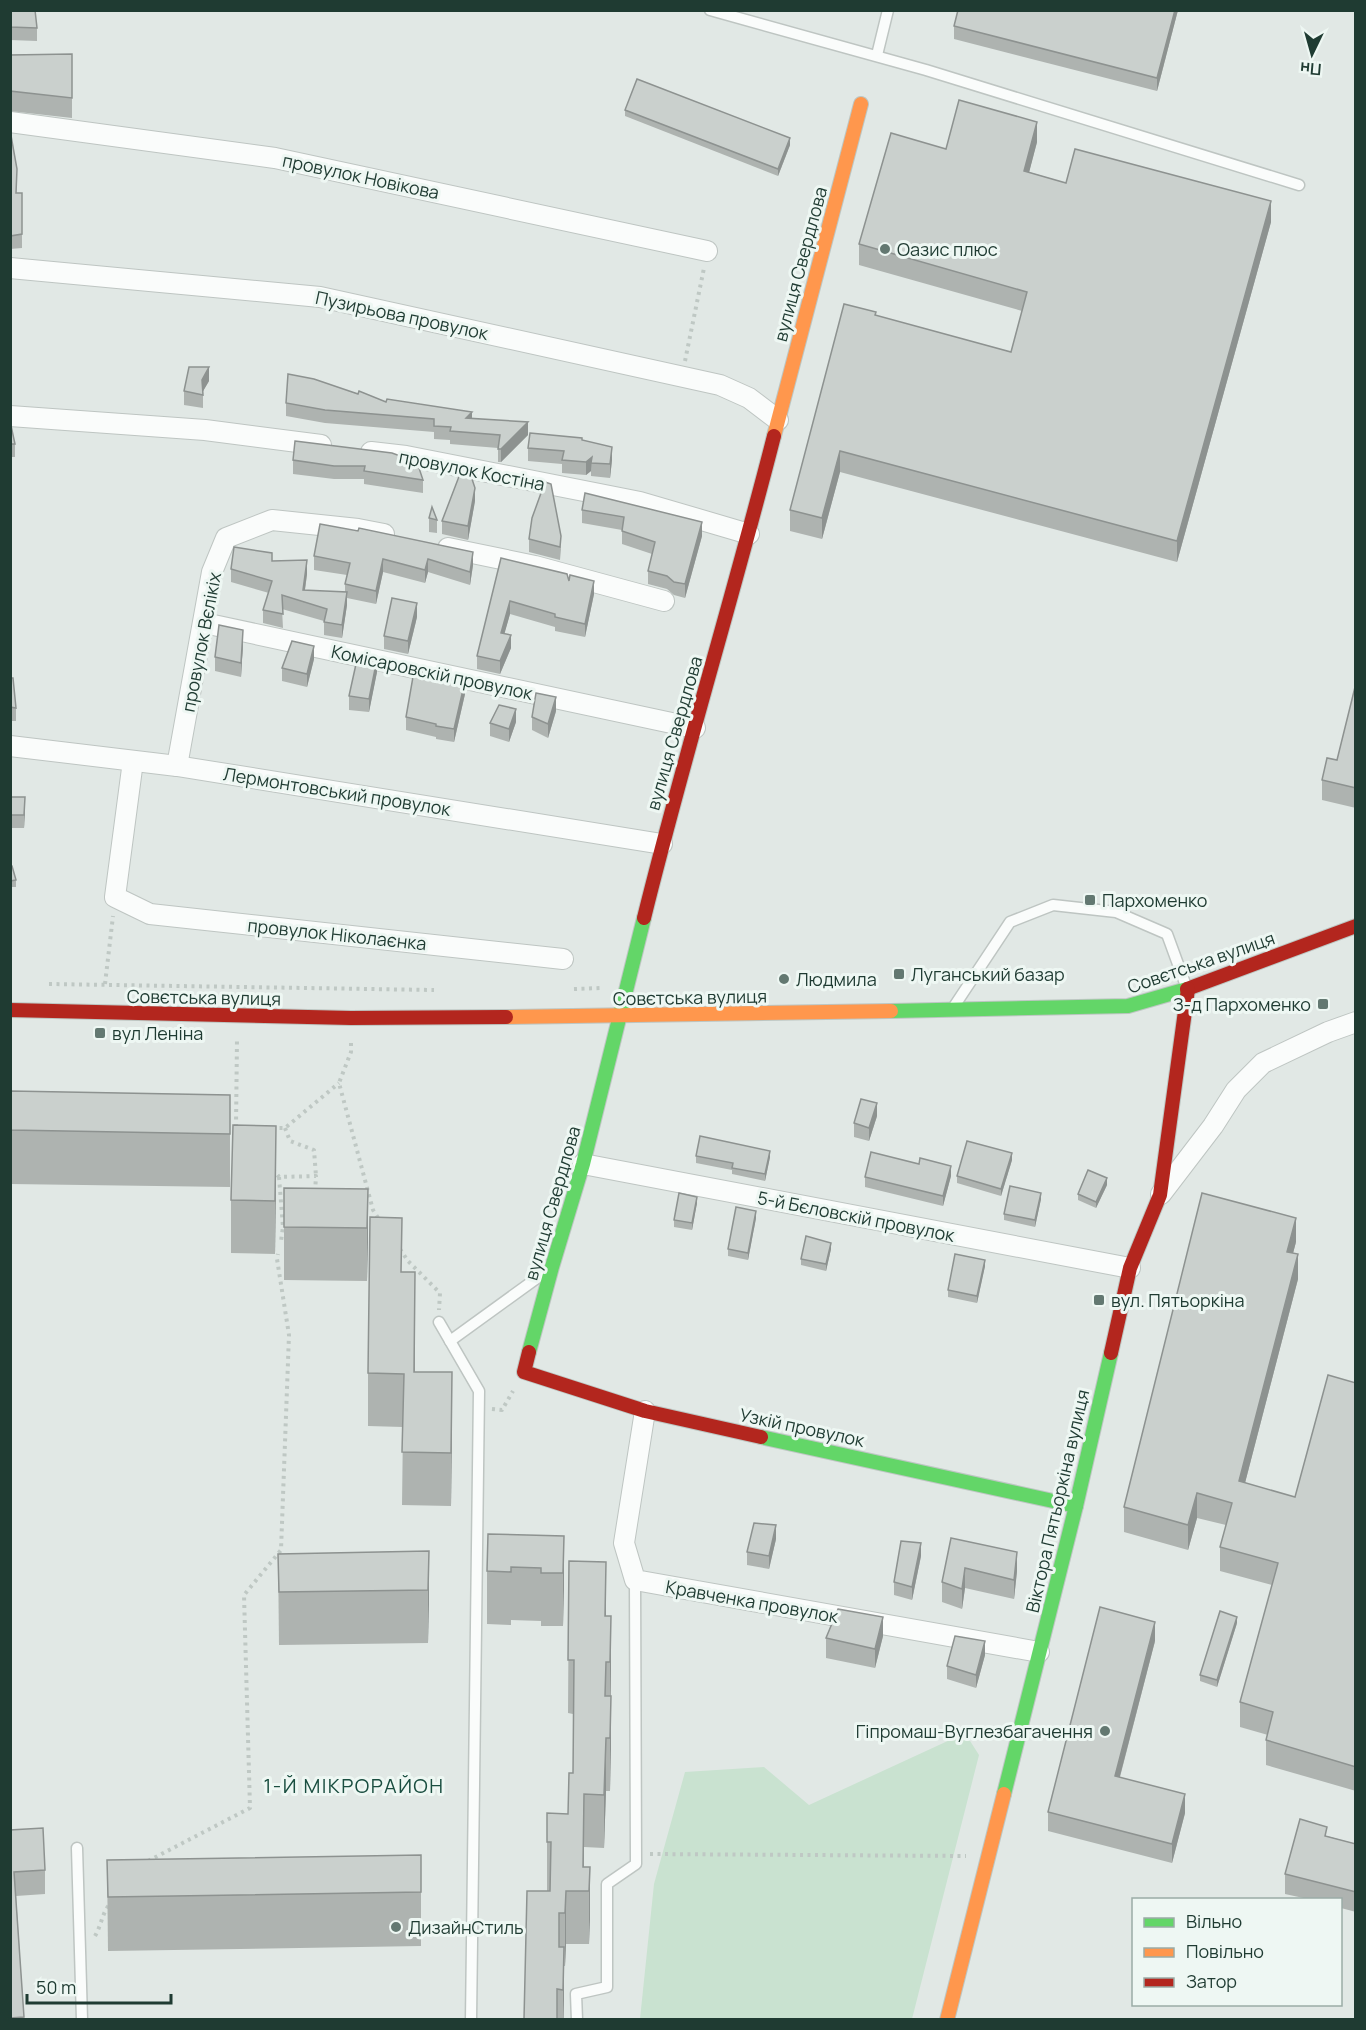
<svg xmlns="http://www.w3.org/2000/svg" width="1366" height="2030" viewBox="0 0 1366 2030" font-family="Manrope,sans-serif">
	<rect width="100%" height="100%" fill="#e1e8e5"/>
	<path fill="#c9e2d0" d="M965 1733 979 1755 912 2019H640L654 1884 685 1772 764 1767 809 1805Z"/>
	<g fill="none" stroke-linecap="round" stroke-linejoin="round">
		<g stroke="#bec5c2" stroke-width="13">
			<g id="lane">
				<path d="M710 10 926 70 1299 185"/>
				<path d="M877 55 888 10"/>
				<path d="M955 1005 1010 922 1053 905 1116 912 1167 934 1186 986"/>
				<path d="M439 1322 479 1391 471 2020"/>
				<path d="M450 1341 544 1273"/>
				<path d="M77 1848 82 2020"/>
				<path d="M577 2020 576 1994 607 1987V1884L636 1864 635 1580"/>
			</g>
		</g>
		<g stroke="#bec5c2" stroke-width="22">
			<g id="street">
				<path d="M10 122 275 158 707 251"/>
				<path d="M10 268 320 297 720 385 749 398 778 420"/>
				<path d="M10 416 205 430 321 445"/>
				<path d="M371 452 406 456 640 502 749 534"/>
				<path d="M448 548 535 566 664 601"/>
				<path d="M204 623 695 728"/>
				<path d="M10 746 177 766 662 844"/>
				<path d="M133 761 115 897 150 914 563 959"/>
				<path d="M177 766 212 572 226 538 272 520 358 529 384 534"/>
				<path d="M583 1164 1130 1268"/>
				<path d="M1161 1194 1213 1126 1236 1090 1263 1063 1328 1032 1356 1022"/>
				<path d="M645 1411 624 1543 635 1580 1039 1652"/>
			</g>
		</g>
		<g stroke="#bdc6c2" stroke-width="16">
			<g id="fast">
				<path d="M891 1011 1128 1006 1187 989"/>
				<path d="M529 1352 552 1267 583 1164 644 918"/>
				<path d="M761 1437 1076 1506"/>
				<path d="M1004 1794 1076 1506 1111 1353"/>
			</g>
		</g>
		<g stroke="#bdc6c2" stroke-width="16">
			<g id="slow">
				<path d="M774 436 861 104"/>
				<path d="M506 1017 891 1011"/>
				<path d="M947 2020 1004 1794"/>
			</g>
		</g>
		<g stroke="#bdc6c2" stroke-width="16">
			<g id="jam">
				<path d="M644 918C684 756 733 597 774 436"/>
				<path d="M1187 989 1356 926"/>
				<path d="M10 1010 351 1018 506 1017"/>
				<path d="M529 1352 524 1372 645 1411 761 1437"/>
				<path d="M1111 1353 1130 1268 1160 1195 1188 989"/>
			</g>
		</g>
		<g stroke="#bfc8c4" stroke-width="4" stroke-dasharray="3 4.5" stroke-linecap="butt">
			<path d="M685 361 704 268"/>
			<path d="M49 984 434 990"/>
			<path d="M105 984 113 916"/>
			<path d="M574 989 602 988"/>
			<path d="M351 1043V1052L339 1083 373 1210 380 1221"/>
			<path d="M236 1127 237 1039"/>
			<path d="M272 1128H285L339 1083"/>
			<path d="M285 1128 290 1141 314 1150 316 1176"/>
			<path d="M273 1169 279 1177 316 1176 315 1193"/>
			<path d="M279 1177 283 1227 281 1241"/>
			<path d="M400 1249 408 1261 440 1293 439 1310"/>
			<path d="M492 1409 502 1410 513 1391"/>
			<path d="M650 1854 966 1856"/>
			<path d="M148 1861 250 1808 244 1595 281 1550 289 1335 277 1259 278 1254"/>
			<path d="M95 1936C101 1926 102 1914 109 1905"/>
		</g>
		<use href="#lane" stroke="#fafcfb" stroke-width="10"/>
		<use href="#street" stroke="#fafcfb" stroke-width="20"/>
		<use href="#fast" stroke="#63d668" stroke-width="14"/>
		<use href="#slow" stroke="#ff974d" stroke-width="14"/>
		<use href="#jam" stroke="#b3261e" stroke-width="14"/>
	</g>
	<g fill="#aeb3b0">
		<path d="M10 10 37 28V41L10 40Z"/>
		<path d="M958 10H1178L1157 91 954 39V26Z"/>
		<path d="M72 54V118L10 111V55Z"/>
		<path d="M625 110 790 145 778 176 625 116Z"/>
		<path d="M10 130 17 182 16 193H22V248L10 249Z"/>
		<path d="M1037 142 1029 172 1066 183 1271 222 1177 562 840 472 822 539 790 531V510L876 316 1011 352 1022 311 859 265V244L946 149Z"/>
		<path d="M209 381 203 391V408L184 405V391Z"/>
		<path d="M358 394 386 402 472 419 528 435 501 462H498V448L450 444V440L434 439V432L325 423 286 416V403Z"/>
		<path d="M10 421 15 444V457H10Z"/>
		<path d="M582 440 612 460 610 478 591 476V471L586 475 562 473V464L528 461V448Z"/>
		<path d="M392 453 423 480V493L364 484V479H334L293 474V460Z"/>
		<path d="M551 484 561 549 560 560 529 552V539Z"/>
		<path d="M585 493 702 536 685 598 674 595 667 589 648 584V571L652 554 622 544V530L582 523V510Z"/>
		<path d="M475 501 468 540 442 534V521Z"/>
		<path d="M429 518 437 520V533L429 532Z"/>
		<path d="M320 524 473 565 470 585 428 572 425 583 383 572 376 604 347 598V605L342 638 324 635V621L282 609 283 628 263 623V610L269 593 231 582V569L272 561 307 574 305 590 345 592V584L347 575 314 570V556Z"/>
		<path d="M501 558 569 581 594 594 585 637 555 631V627L510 614 504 634 511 648 500 674 477 669V656Z"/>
		<path d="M417 617 408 654 384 649V636Z"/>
		<path d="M243 644 241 677 215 671V657Z"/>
		<path d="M314 659 307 687 282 681V668Z"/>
		<path d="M377 672 369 712 349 710V696Z"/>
		<path d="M10 678 16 708V721H10Z"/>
		<path d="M1356 683V808L1322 800V780L1337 760Z"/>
		<path d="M465 694 454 742 436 739V737L406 730V717Z"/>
		<path d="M556 711 548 738 532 730V717Z"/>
		<path d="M516 722 509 742 490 736V723Z"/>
		<path d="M10 797 25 810 24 828H10Z"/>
		<path d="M10 866 16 880V887H10Z"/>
		<path d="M10 1091 230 1095V1187L10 1184Z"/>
		<path d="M877 1116 869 1141 854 1137V1123Z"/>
		<path d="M696 1156 770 1157 765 1181 732 1174V1170L696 1163Z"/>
		<path d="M1012 1160 1001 1196 957 1183V1176Z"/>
		<path d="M951 1176 943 1206 865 1187V1177Z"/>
		<path d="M276 1179 275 1254 231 1253V1200Z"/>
		<path d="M1107 1185 1096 1208 1078 1200V1194Z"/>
		<path d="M368 1189 367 1281 284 1280V1227Z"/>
		<path d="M1041 1199 1035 1227 1004 1220V1214Z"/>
		<path d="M697 1203 692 1230 674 1227V1220Z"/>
		<path d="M756 1218 748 1260 728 1256V1249Z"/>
		<path d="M1296 1242 1293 1253 1298 1279 1245 1483 1295 1497 1356 1383V1791L1266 1765V1740L1268 1735 1240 1727V1702L1272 1585 1220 1571V1547L1226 1525 1197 1518 1188 1550 1124 1532V1507Z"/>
		<path d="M831 1249 826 1271 801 1265V1259Z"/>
		<path d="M985 1266 977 1303 948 1297V1290Z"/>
		<path d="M402 1272 415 1325V1372L452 1426 451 1506 402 1505 403 1427 368 1426V1373Z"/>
		<path d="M1356 1287V1317H1354V1294Z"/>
		<path d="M564 1536 563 1626H541V1621L511 1620V1625L487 1624V1571Z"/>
		<path d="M951 1538 1017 1571 1014 1599 965 1588 962 1609 942 1602V1582Z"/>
		<path d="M776 1539 769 1569 747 1565V1552Z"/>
		<path d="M429 1551 428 1643 279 1645 278 1554Z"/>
		<path d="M921 1556 912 1600 894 1595V1582Z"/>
		<path d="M569 1561 606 1616 611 1670 610 1791H606L604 1848 584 1847V1867H590L589 1944H566L565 1966H564V2019H524L547 1891V1842L568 1814 573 1773V1714L568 1713Z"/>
		<path d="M1237 1623 1217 1687 1200 1681V1675Z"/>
		<path d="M883 1636 875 1668 826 1658V1638Z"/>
		<path d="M1155 1641 1120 1777 1185 1813 1172 1863 1048 1831V1812Z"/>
		<path d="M985 1655 976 1688 947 1679V1666Z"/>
		<path d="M10 1830 45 1870V1894L16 1896 24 2019H10Z"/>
		<path d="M1327 1836 1356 1844V1912L1341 1908V1899H1308L1285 1894V1874Z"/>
		<path d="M107 1860 421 1892V1946L108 1951Z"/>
	</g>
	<g fill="#8d9290">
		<path d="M1175 10H1178L1157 91V78Z"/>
		<path d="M1037 122V142L1024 192V171Z"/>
		<path d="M790 138V145L778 176V169Z"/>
		<path d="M1271 201V222L1177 562V541Z"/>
		<path d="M209 367V381L202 393V380Z"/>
		<path d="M472 412V425L466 418Z"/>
		<path d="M528 422V435L501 462V449Z"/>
		<path d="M612 447V460L610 478V464Z"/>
		<path d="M840 451V472L822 539V518Z"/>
		<path d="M592 457 591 471 586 475V462Z"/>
		<path d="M475 488V501L468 540V526Z"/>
		<path d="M702 522V536L685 598V584Z"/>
		<path d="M473 552V565L470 585V572Z"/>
		<path d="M383 559V572L376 604V591Z"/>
		<path d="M428 559V572L425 583V570Z"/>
		<path d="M307 560V574L303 603V590Z"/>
		<path d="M594 581V594L585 637V624Z"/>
		<path d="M347 592V605L342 638V625Z"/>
		<path d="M510 601V614L501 646V633Z"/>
		<path d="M417 603V617L408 654V641Z"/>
		<path d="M243 630V644L241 677V663Z"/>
		<path d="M511 635V648L500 674V661Z"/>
		<path d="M314 646V659L307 687V674Z"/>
		<path d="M377 659V672L369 712V699Z"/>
		<path d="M465 681V694L454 742V729Z"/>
		<path d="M556 697V711L548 738V724Z"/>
		<path d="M516 709V722L509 742V729Z"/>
		<path d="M25 797V810L24 828V815Z"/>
		<path d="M877 1103V1116L869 1141V1128Z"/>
		<path d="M276 1126V1179L275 1254V1201Z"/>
		<path d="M770 1151V1157L765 1181V1174Z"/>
		<path d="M1012 1153V1160L1001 1196V1189Z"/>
		<path d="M951 1166V1176L943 1206V1196Z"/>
		<path d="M1107 1178V1185L1096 1208V1202Z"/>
		<path d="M368 1189V1242L367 1281V1228Z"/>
		<path d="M1041 1193V1199L1035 1227V1220Z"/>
		<path d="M697 1197V1203L692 1230V1223Z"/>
		<path d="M756 1211V1218L748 1260V1253Z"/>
		<path d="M1296 1218V1242L1287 1276V1252Z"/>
		<path d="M831 1243V1249L826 1271V1264Z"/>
		<path d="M1298 1254V1279L1239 1506V1481Z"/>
		<path d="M985 1260V1266L977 1303V1296Z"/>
		<path d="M415 1272V1325L414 1425V1372Z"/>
		<path d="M452 1372V1426L451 1506V1453Z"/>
		<path d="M1197 1493V1518L1188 1550V1525Z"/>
		<path d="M776 1525V1539L769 1569V1556Z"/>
		<path d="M564 1536V1589L563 1626V1573Z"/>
		<path d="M921 1543V1556L912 1600V1587Z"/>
		<path d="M429 1551V1604L428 1643V1590Z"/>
		<path d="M1017 1552V1571L1014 1599V1580Z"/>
		<path d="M606 1562V1615L605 1670V1616Z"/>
		<path d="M965 1568V1588L962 1609V1589Z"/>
		<path d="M611 1616V1670L610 1716V1662Z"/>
		<path d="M883 1617V1636L875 1668V1649Z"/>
		<path d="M1237 1617V1623L1217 1687V1680Z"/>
		<path d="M1155 1622V1641L1115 1795V1776Z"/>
		<path d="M985 1641V1655L976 1688V1675Z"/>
		<path d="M611 1696V1749L610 1791V1738Z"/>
		<path d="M606 1738V1791L604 1848V1795Z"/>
		<path d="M584 1794V1847L583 1891V1867Z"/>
		<path d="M1185 1794V1813L1172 1863V1844Z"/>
		<path d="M590 1867V1920L589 1944V1891Z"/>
		<path d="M566 1891V1944L565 1966V1913Z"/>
		<path d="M564 1947V2000L563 2019V1990Z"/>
	</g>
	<g fill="#cad0cd" stroke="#8d9290" stroke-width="1.5">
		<path d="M10 10H35L37 28 10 27Z"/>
		<path d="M958 10H1175L1157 78 954 26Z"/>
		<path d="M72 54V98L10 91V55Z"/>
		<path d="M637 79 790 138 778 169 625 110Z"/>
		<path d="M959 100 1037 122 1024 171 1066 183 1075 149 1271 201 1177 541 840 451 822 518 790 510 844 304 876 312 875 315 1011 352 1027 292 859 244 891 133 946 149Z"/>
		<path d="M10 130 17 169 16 193H22V234L10 236Z"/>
		<path d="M189 367H209L202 380 203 395 184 391Z"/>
		<path d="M288 374 314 379 358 394 359 391 386 402 387 399 472 412 466 418 528 422 501 449H498L500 435 450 431 451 427 434 426V419L325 410 286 403Z"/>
		<path d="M10 421 15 444H10Z"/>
		<path d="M530 433 582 438V440L612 447 610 464 591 463 592 457 586 462 562 460 564 451 528 448Z"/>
		<path d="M295 441 392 453 417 462 423 480 364 471 365 466H334L293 460Z"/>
		<path d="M463 466 468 467 475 488 468 526 442 521Z"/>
		<path d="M545 482 551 484 561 536 560 547 529 539 532 518Z"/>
		<path d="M585 493 702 522 685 584 674 582 667 576 648 571 655 542 622 531 624 517 582 510Z"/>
		<path d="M432 507 437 520 429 518Z"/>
		<path d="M320 524 358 531 359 528 473 552 470 572 428 559 425 570 383 559 376 591 345 584 350 563 314 556Z"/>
		<path d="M234 547 272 553V561L307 560 303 590 347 592 342 625 324 622 327 609 282 595 283 614 263 610 272 581 231 569Z"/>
		<path d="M501 558 567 574 569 581 570 575 594 581 585 624 555 617V614L510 601 501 633 511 635 500 661 477 656Z"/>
		<path d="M392 598 417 603 408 641 384 636Z"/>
		<path d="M219 625 243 630 241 663 215 657Z"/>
		<path d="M292 641 314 646 307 674 282 668Z"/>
		<path d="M358 655 377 659 369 699 349 696Z"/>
		<path d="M414 671 437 673 465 681 454 729 436 726V724L406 717Z"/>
		<path d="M10 678H13L16 708 10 707Z"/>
		<path d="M1356 683V788L1322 780 1327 758 1337 760Z"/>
		<path d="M536 693 556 697 548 724 532 717Z"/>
		<path d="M499 705 516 709 509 729 490 723Z"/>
		<path d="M10 797H25L24 815H10Z"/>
		<path d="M10 866H12L16 880 10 881Z"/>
		<path d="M10 1091 230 1095V1134L10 1130Z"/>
		<path d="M861 1099 877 1103 869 1128 854 1123Z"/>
		<path d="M233 1125 276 1126 275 1201 231 1200Z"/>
		<path d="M700 1136 770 1151 765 1174 732 1168 733 1163 696 1156Z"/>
		<path d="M967 1141 1012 1153 1001 1189 957 1176Z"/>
		<path d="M871 1152 919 1164 920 1158 951 1166 943 1196 865 1177Z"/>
		<path d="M1088 1170 1107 1178 1096 1202 1078 1194Z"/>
		<path d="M1010 1186 1041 1193 1035 1220 1004 1214Z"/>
		<path d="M284 1188 368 1189 367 1228 284 1227Z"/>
		<path d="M679 1193 697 1197 692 1223 674 1220Z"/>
		<path d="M1202 1193 1296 1218 1287 1252 1298 1254 1239 1481 1295 1497 1328 1375 1356 1383V1767L1266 1740 1273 1712 1240 1702 1278 1563 1220 1547 1232 1503 1197 1493 1188 1525 1124 1507Z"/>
		<path d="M736 1207 756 1211 748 1253 728 1249Z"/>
		<path d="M370 1217 402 1218 401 1272H415L414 1372H452L451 1453 402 1452 404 1374 368 1373Z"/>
		<path d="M806 1236 831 1243 826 1264 801 1259Z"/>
		<path d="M955 1254 985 1260 977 1296 948 1290Z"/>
		<path d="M754 1523 776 1525 769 1556 747 1552Z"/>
		<path d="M488 1534 564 1536 563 1573H541V1568L511 1567V1572L487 1571Z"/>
		<path d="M951 1538 1017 1552 1014 1580 965 1568 962 1589 942 1582Z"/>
		<path d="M901 1541 921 1543 912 1587 894 1582Z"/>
		<path d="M429 1551 428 1590 279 1592 278 1554Z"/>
		<path d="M569 1561 606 1562 605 1616H611L610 1662H606L605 1696H611L610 1738H606L604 1795 584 1794 583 1867H590L589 1891H566L565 1913H559V1947H564L563 1990 557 1989V2019H524L527 1891H550L551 1842H547V1813L568 1814 569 1773H573L574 1660H568Z"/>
		<path d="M1100 1607 1155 1622 1115 1776 1185 1794 1172 1844 1048 1812Z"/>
		<path d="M838 1609 883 1617 875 1649 826 1638Z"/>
		<path d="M1220 1611 1237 1617 1217 1680 1200 1675Z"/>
		<path d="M955 1636 985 1641 976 1675 947 1666Z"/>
		<path d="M1300 1819 1327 1827 1325 1836 1356 1844V1892L1285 1874Z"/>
		<path d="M43 1828 45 1870 14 1872 24 2017 10 2018V1830Z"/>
		<path d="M421 1855V1892L108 1897 107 1860Z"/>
	</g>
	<g fill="#637871" stroke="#eef7f3" stroke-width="2">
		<circle cx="885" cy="249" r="6"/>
		<rect x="1084" y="894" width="12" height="12" rx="3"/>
		<rect x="893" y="968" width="12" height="12" rx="3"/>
		<circle cx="784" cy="979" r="6"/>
		<rect x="1317" y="998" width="12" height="12" rx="3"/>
		<rect x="94" y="1027" width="12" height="12" rx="3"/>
		<rect x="1093" y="1294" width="12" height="12" rx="3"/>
		<circle cx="1105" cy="1731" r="6"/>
		<circle cx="396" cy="1927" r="6"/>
	</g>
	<g text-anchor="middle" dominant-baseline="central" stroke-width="6" stroke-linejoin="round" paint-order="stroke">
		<g font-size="18" fill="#1f3b32" stroke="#eef7f3">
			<text transform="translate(361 176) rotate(12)">провулок Новікова</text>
			<text transform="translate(800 264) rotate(-75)">вулиця Свердлова</text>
			<text transform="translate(402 315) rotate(12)">Пузирьова провулок</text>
			<text transform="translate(472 470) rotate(11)">провулок Костіна</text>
			<text transform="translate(201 642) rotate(-79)">провулок Вєлікіх</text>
			<text transform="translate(432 672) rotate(12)">Комісаровскій провулок</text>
			<text transform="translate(674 733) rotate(-74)">вулиця Свердлова</text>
			<text transform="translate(337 791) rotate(9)">Лермонтовський провулок</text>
			<text transform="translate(337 934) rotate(6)">провулок Ніколаєнка</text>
			<text transform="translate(1201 962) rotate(-19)">Совєтська вулиця</text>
			<text transform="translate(204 997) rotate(1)">Совєтська вулиця</text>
			<text transform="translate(690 997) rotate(-1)">Совєтська вулиця</text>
			<text transform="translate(552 1203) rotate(-74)">вулиця Свердлова</text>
			<text transform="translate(856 1216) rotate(11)">5-й Бєловскій провулок</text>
			<text transform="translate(802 1427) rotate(12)">Узкій провулок</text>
			<text transform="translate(1057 1501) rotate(-77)">Віктора Пятьоркіна вулиця</text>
			<text transform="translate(752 1601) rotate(10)">Кравченка провулок</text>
		</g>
		<g font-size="18" fill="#1f3b32" stroke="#eef7f3" text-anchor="start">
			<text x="897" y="249">Оазис плюс</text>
			<text x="1102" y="900">Пархоменко</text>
			<text x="911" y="974">Луганський базар</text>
			<text x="796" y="979">Людмила</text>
			<text x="1311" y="1004" text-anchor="end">З-д Пархоменко</text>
			<text x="112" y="1033">вул Леніна</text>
			<text x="1111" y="1300">вул. Пятьоркіна</text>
			<text x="1093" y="1731" text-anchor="end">Гіпромаш-Вуглезбагачення</text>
			<text x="408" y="1927">ДизайнСтиль</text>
		</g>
		<g font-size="20" letter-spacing="1.5" fill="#1a4e40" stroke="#eef7f3">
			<text x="354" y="1785">1-Й МІКРОРАЙОН</text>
		</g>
	</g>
	<rect width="1366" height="2030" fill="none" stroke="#1f3b32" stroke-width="24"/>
	<rect x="1132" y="1898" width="210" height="108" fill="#eef7f3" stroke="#9baca6" stroke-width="1.5"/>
	<rect x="1144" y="1918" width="30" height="9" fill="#63d668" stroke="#9baca6" stroke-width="1.5"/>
	<text x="1186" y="1928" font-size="18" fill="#1f3b32">Вільно</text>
	<rect x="1144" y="1948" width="30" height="9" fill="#ff974d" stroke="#9baca6" stroke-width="1.5"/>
	<text x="1186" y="1958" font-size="18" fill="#1f3b32">Повільно</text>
	<rect x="1144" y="1978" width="30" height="9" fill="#b3261e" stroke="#9baca6" stroke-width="1.5"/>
	<text x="1186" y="1988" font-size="18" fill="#1f3b32">Затор</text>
	<g transform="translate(1312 54) rotate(185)" stroke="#eef7f3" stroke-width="4.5" paint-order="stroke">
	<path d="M0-4.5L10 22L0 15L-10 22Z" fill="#1f3b32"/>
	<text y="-9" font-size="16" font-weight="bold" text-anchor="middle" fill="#1f3b32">Пн</text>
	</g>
	<path d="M27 1994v9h144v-9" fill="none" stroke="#1f3b32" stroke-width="3"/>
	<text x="36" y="1994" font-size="18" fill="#1f3b32" stroke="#eef7f3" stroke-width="4.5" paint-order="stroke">50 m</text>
</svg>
